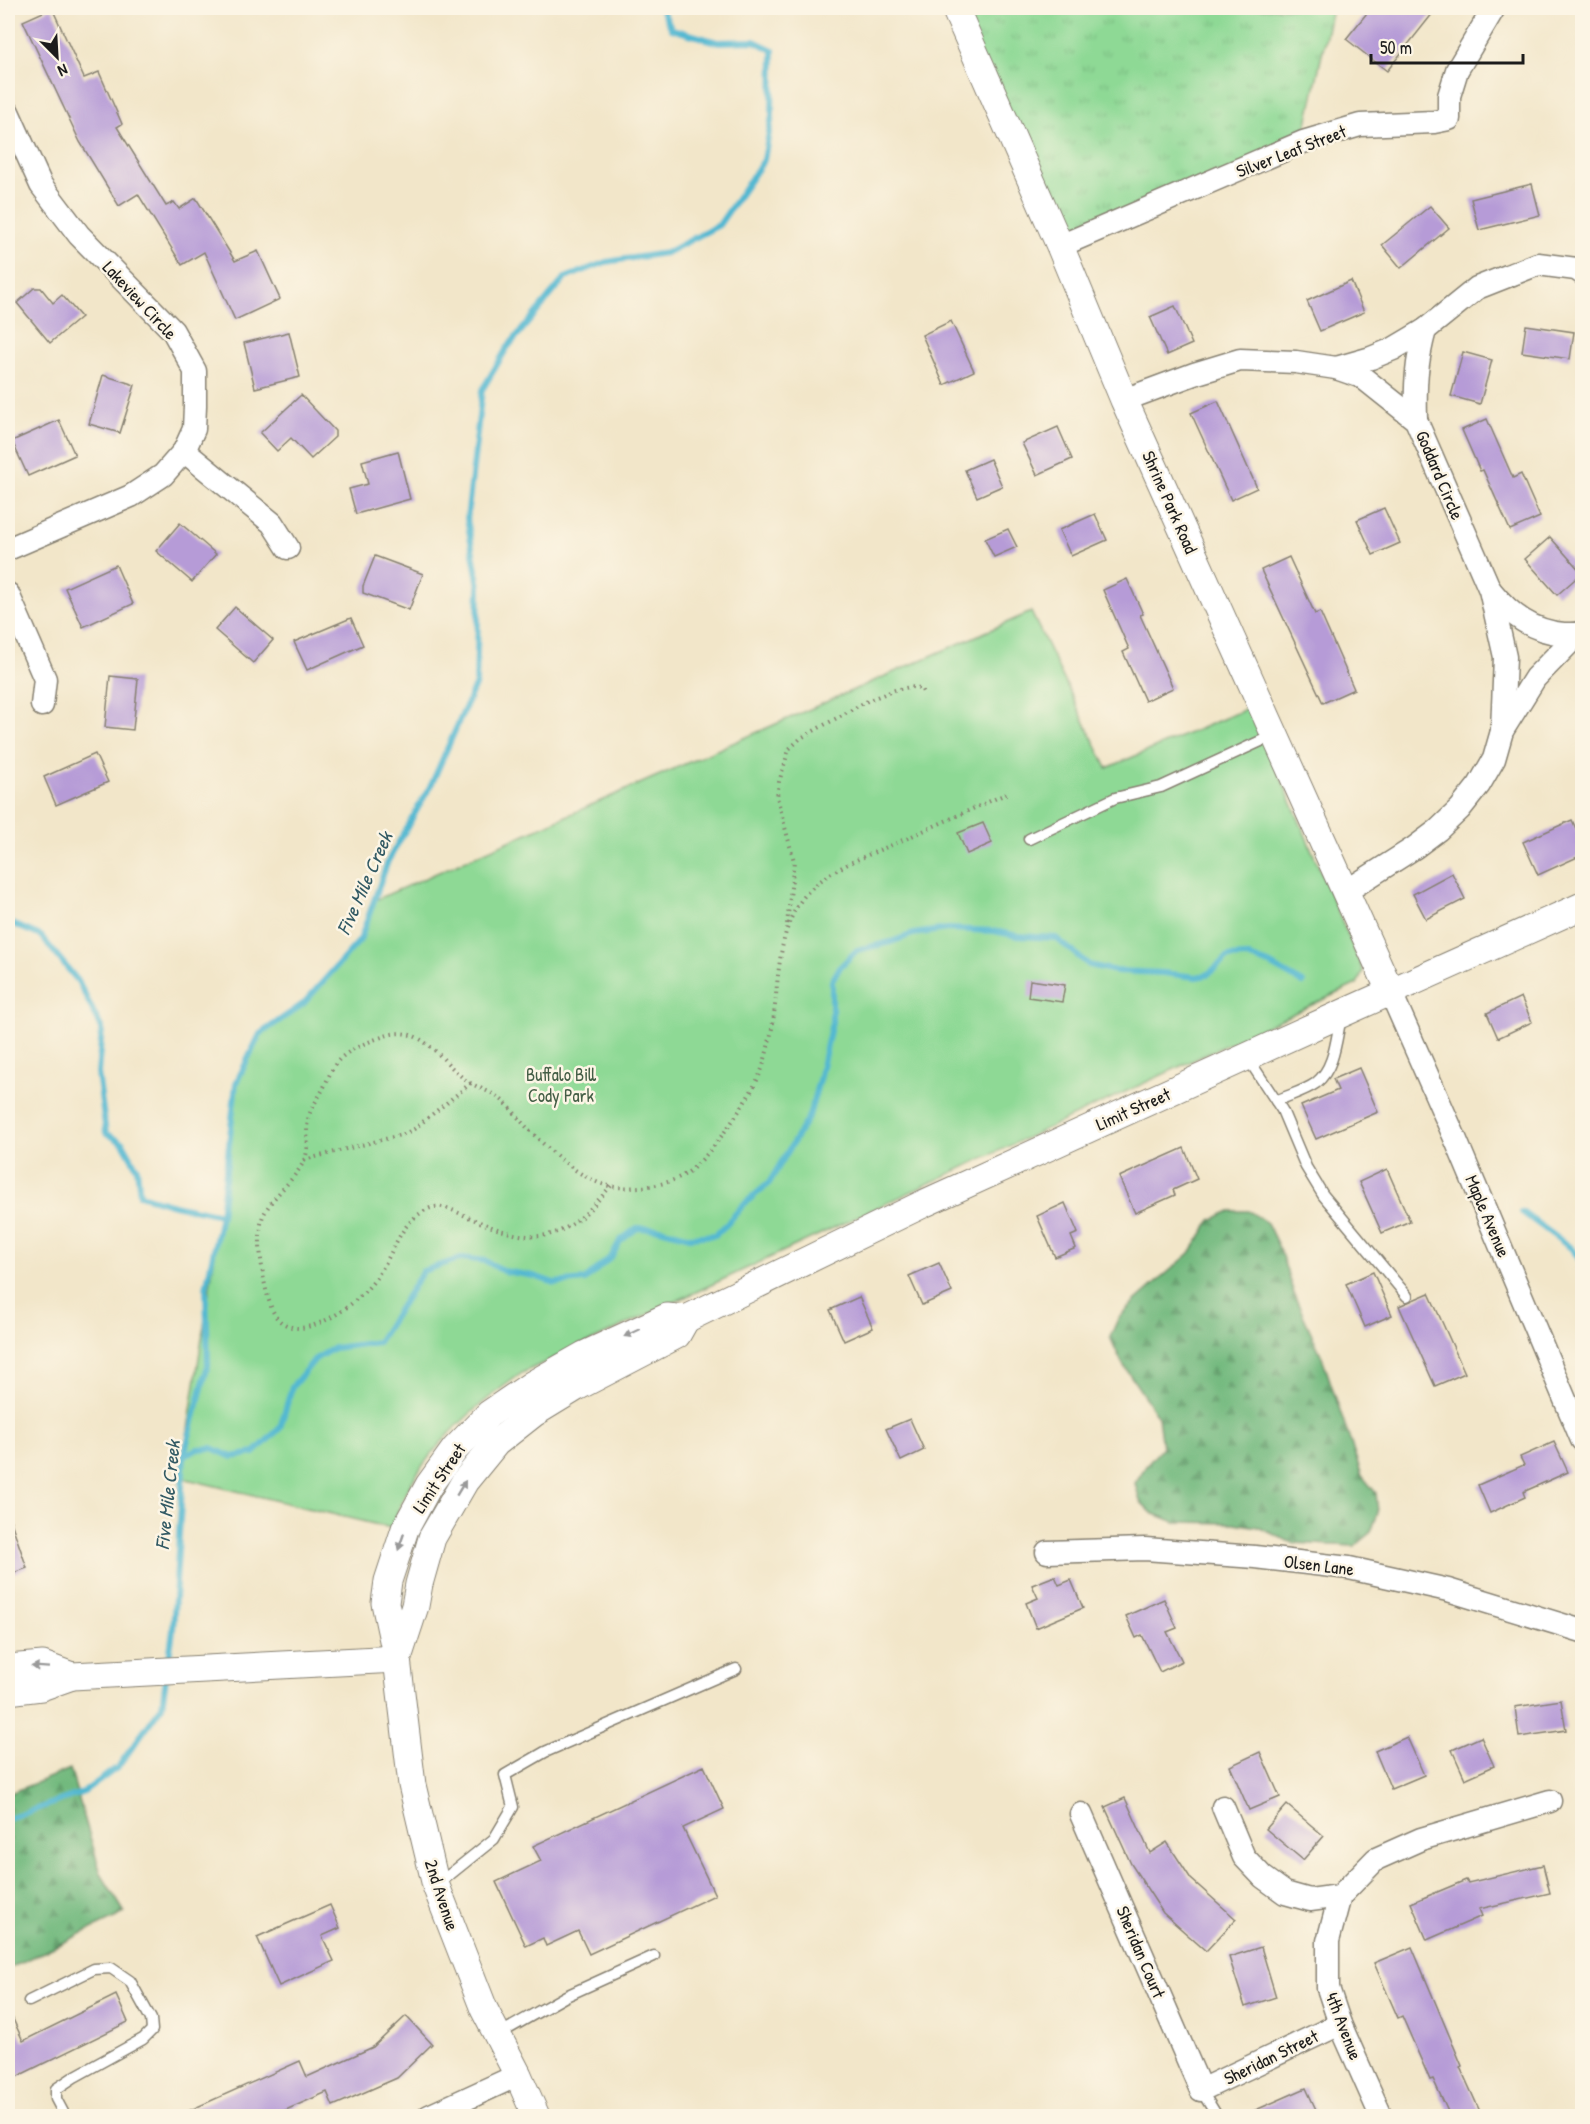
<svg xmlns="http://www.w3.org/2000/svg" width="1590" height="2124" viewBox="0 0 1590 2124" font-family="'Patrick Hand',sans-serif">
	<defs>
		<pattern id="grass-tufts" width="24" height="20" patternUnits="userSpaceOnUse" patternTransform="scale(1.5)"><rect width="24" height="20" fill="#8ed995"/><path d="M3 7l-1-3M5 7V3M7 7l1-3M15 17l-1-3M17 17v-4M19 17l1-3" fill="none" stroke="#7aba80"/></pattern>
		<pattern id="forest-firs" width="22" height="20" patternUnits="userSpaceOnUse" patternTransform="scale(1.5)"><rect width="22" height="20" fill="#72b97e"/><path d="M5 1l3.5 6h-7zM16 11l3.5 6h-7z" fill="#629e6c"/></pattern>
	</defs>
	<rect width="100%" height="100%" fill="#fcf5e5"/>
	<filter id="ink" filterUnits="userSpaceOnUse"><feTurbulence type="fractalNoise" baseFrequency=".0167" numOctaves="2"/><feDisplacementMap in="SourceGraphic" scale="12" xChannelSelector="R" yChannelSelector="G"/><feConvolveMatrix kernelMatrix="1 2 1 2 8 2 1 2 1" color-interpolation-filters="sRGB"/></filter>
	<filter id="wash" filterUnits="userSpaceOnUse"><feTurbulence type="fractalNoise" baseFrequency=".008" numOctaves="4" result="noise"/><feDisplacementMap in="SourceGraphic" scale="24" xChannelSelector="R" yChannelSelector="G"/><feGaussianBlur stdDeviation="1.35" result="paint"/><feColorMatrix in="noise" values="0 0 0 0 0 0 0 0 0 0 0 0 0 0 0 0 0 1.4 0 .05"/><feComposite in="paint" operator="in"/></filter>
	<g filter="url(#wash)">
		<rect width="100%" height="100%" fill="#f2e6c9"/>
		<path fill="url(#grass-tufts)" stroke="#557a58" stroke-width="1.5" d="M953 8H1332L1303 142 1060 246Z"/>
		<g fill="url(#forest-firs)" stroke="#476a4d" stroke-width="1.5">
			<path d="M1230 1211H1249L1267 1223 1280 1250 1295 1297 1322 1357 1362 1476 1376 1493 1378 1513 1371 1532 1354 1546 1292 1543 1258 1527 1235 1523 1175 1522 1152 1513 1140 1501 1135 1483 1146 1466 1162 1448 1158 1417 1122 1363 1110 1337 1118 1319 1136 1300 1190 1253 1211 1220Z"/>
			<path d="M70 1769 101 1874 125 1913 8 1969V1794Z"/>
		</g>
		<path fill="#8ed995" stroke="#557a58" stroke-width="1.5" d="M1031 612 1107 768 1251 707 1363 971 1357 984 522 1373C482 1401 441 1435 415 1477 405 1492 398 1511 391 1528L182 1478 184 1455 221 1215 236 1083 260 1034 303 1004 360 940 375 900Z"/>
		<g fill="none" stroke-linecap="round" stroke-linejoin="round">
			<g stroke="#53b8d1" stroke-width="6">
				<path d="M8 922 41 936 78 981 102 1029 98 1073 106 1133 123 1143 137 1168 140 1195 174 1205 221 1215"/>
				<path d="M1522 1212 1571 1248 1582 1263"/>
				<path d="M184 1455 198 1449 212 1448 232 1457 254 1453 280 1428 292 1387 315 1359 334 1348 378 1342 423 1271 462 1258 486 1261 503 1271 534 1276 554 1283 585 1280 612 1256 620 1241 637 1228 660 1229 690 1237 715 1235 727 1224 743 1205 769 1183 809 1116 819 1080 832 1022V981L840 967 857 950 891 942 913 934 948 929 994 931 1018 936 1056 938 1089 965 1116 971 1163 973 1196 977 1207 975 1228 957 1247 956 1269 964 1303 983"/>
				<path d="M168 1665 173 1630 184 1455 208 1365 206 1288 221 1215 236 1083 260 1034 303 1004 360 940 388 861 432 783 476 683 479 587 467 519 482 390 507 348 565 278 606 262 666 253 719 225 764 160 772 116 773 50 754 41 717 42 672 29 661 8"/>
				<path d="M8 1819 84 1792 118 1767 162 1706 166 1678"/>
			</g>
		</g>
		<g id="blocks">
			<g fill="#b69bd7">
				<path d="M52 8 84 78 99 72 122 124 117 127 166 206 174 202 179 209 196 198 235 261 258 251 280 299 235 320 204 252 182 265 138 194 119 206 80 142 23 21Z"/>
				<path d="M1371 8H1437L1387 71 1346 39Z"/>
				<path d="M1532 184 1540 215 1479 230 1471 199Z"/>
				<path d="M1430 206 1449 228 1401 268 1382 245Z"/>
				<path d="M1351 281 1364 312 1320 331 1307 301Z"/>
				<path d="M34 288H41L53 303 62 295 81 317 50 343 17 303Z"/>
				<path d="M1175 306 1192 344 1167 355 1150 317Z"/>
				<path d="M951 321 974 371 944 385 922 335Z"/>
				<path d="M1526 325 1574 332 1570 359 1522 352Z"/>
				<path d="M289 332 300 377 255 388 244 343Z"/>
				<path d="M1463 352 1492 360 1480 404 1451 396Z"/>
				<path d="M103 375 135 385 120 433 89 424Z"/>
				<path d="M301 395 335 431V437L311 459 291 438 277 451 260 433Z"/>
				<path d="M1218 401 1257 488 1231 500 1191 413Z"/>
				<path d="M1487 419 1513 478 1521 474 1540 517 1510 530 1483 470 1480 471 1462 430Z"/>
				<path d="M59 420 75 455 28 476 12 441Z"/>
				<path d="M1058 427 1072 459 1037 475 1022 443Z"/>
				<path d="M398 451 410 499 356 514 349 489 368 484 362 461Z"/>
				<path d="M990 459 1002 486 977 497 965 470Z"/>
				<path d="M1384 508 1400 543 1373 555 1357 520Z"/>
				<path d="M1095 514 1107 540 1071 556 1059 530Z"/>
				<path d="M180 523 216 554 192 582 156 551Z"/>
				<path d="M1008 529 1017 547 994 557 985 539Z"/>
				<path d="M1550 537 1582 573 1557 595 1525 559Z"/>
				<path d="M375 556 423 574 409 610 363 593V586Z"/>
				<path d="M1289 557 1315 614 1320 612 1354 689 1323 703 1261 570Z"/>
				<path d="M116 565 133 604 83 627 65 588Z"/>
				<path d="M1127 579 1143 614 1140 615 1173 688 1145 701 1123 652 1129 649 1103 590Z"/>
				<path d="M235 607 273 640 253 663 215 630Z"/>
				<path d="M351 618 363 645 307 670 294 642Z"/>
				<path d="M110 676 138 679 133 730 105 727Z"/>
				<path d="M95 754 108 782 56 805 44 777Z"/>
				<path d="M1572 820 1582 842V855L1538 875 1523 842Z"/>
				<path d="M983 823 992 843 967 854 958 833Z"/>
				<path d="M1452 873 1465 899 1426 919 1413 894Z"/>
				<path d="M1030 980 1065 985 1062 1002 1028 997Z"/>
				<path d="M1521 997 1532 1022 1498 1038 1487 1013Z"/>
				<path d="M1359 1068 1378 1112 1316 1139 1301 1106 1338 1090 1333 1079Z"/>
				<path d="M1184 1148 1197 1179 1173 1190 1175 1195 1135 1213 1119 1177Z"/>
				<path d="M1387 1169 1410 1221 1382 1233 1359 1182Z"/>
				<path d="M1065 1203 1078 1233 1071 1236 1076 1248 1055 1257 1037 1216Z"/>
				<path d="M939 1263 952 1292 922 1305 909 1276Z"/>
				<path d="M1373 1272 1392 1315 1365 1327 1346 1284Z"/>
				<path d="M1429 1293 1465 1373 1435 1386 1399 1306Z"/>
				<path d="M859 1297 873 1328 844 1341 830 1310Z"/>
				<path d="M910 1419 924 1450 901 1461 886 1429Z"/>
				<path d="M1554 1442 1568 1472 1523 1492 1525 1497 1490 1513 1478 1485 1524 1465 1520 1457Z"/>
				<path d="M8 1519H10L27 1568 8 1575Z"/>
				<path d="M1055 1576 1059 1585 1071 1580 1083 1608 1036 1628 1026 1603 1038 1598 1032 1585Z"/>
				<path d="M1164 1599 1177 1628 1167 1632 1182 1661 1160 1672 1142 1635 1136 1638 1126 1616Z"/>
				<path d="M1561 1700 1566 1730 1519 1737 1515 1707Z"/>
				<path d="M1407 1737 1424 1775 1391 1789 1375 1751Z"/>
				<path d="M1481 1737 1494 1766 1465 1779 1452 1750Z"/>
				<path d="M1260 1752 1280 1797 1249 1810 1230 1766Z"/>
				<path d="M704 1766 724 1809 683 1828 715 1895 589 1954 578 1931 546 1946 543 1938 526 1946 496 1882 541 1861 533 1846Z"/>
				<path d="M1125 1798 1150 1853 1167 1842 1191 1879 1236 1919 1206 1951 1163 1913 1131 1864 1105 1807Z"/>
				<path d="M1287 1805 1324 1836 1303 1860 1266 1829Z"/>
				<path d="M1543 1865 1550 1893 1479 1909 1482 1916 1427 1940 1411 1903 1466 1880 1468 1883Z"/>
				<path d="M330 1905 340 1928 322 1936 334 1961 279 1986 257 1937Z"/>
				<path d="M1261 1947 1276 1997 1245 2007 1229 1957Z"/>
				<path d="M1412 1947 1462 2066 1460 2067 1482 2116H1450L1433 2079 1430 2080 1402 2016 1398 2018 1374 1963Z"/>
				<path d="M116 1995 128 2022 8 2081V2008L23 2041Z"/>
				<path d="M406 2016 432 2044 397 2078 333 2106 327 2092 272 2116H177L300 2061 307 2077 373 2047Z"/>
				<path d="M1306 2088 1319 2116H1242Z"/>
			</g>
		</g>
	</g>
	<g filter="url(#ink)">
		<use href="#blocks" fill-opacity="0" stroke="#878172" stroke-width="1.5"/>
		<g fill="none" stroke-linecap="round" stroke-linejoin="round">
			<g stroke="#878172" stroke-width="13">
				<g id="service">
					<path d="M1029 839 1115 798 1161 787 1274 735"/>
					<path d="M1247 1057 1282 1110 1306 1167 1323 1195 1407 1296"/>
					<path d="M1276 1101C1289 1095 1305 1091 1316 1083 1335 1068 1336 1039 1341 1017"/>
					<path d="M438 1884 494 1839 513 1807 505 1775 545 1752 736 1669"/>
					<path d="M29 2001 94 1969 111 1968 130 1981 151 2019 152 2030 143 2039 74 2077 56 2089V2099L65 2116"/>
					<path d="M499 2034 566 1996 654 1956"/>
					<path d="M1201 2090 1217 2116"/>
				</g>
			</g>
			<g stroke="#878172" stroke-width="25">
				<g id="minor">
					<path d="M8 112 41 185 79 235 173 331 195 371V406L194 429 184 451 163 475 131 496 8 549"/>
					<path d="M1060 246 1303 142 1360 125 1434 122 1449 119V96L1457 70 1494 8"/>
					<path d="M1336 368 1371 358 1393 349 1425 330 1477 288 1538 264 1576 269 1582 273"/>
					<path d="M1124 400 1194 374 1240 360 1296 362 1336 368 1362 377 1416 420 1490 590 1505 657 1502 731"/>
					<path d="M1416 420C1415 385 1416 363 1425 330"/>
					<path d="M184 451 272 523 288 548"/>
					<path d="M1491 591C1510 614 1532 632 1564 634 1571 634 1576 635 1582 632"/>
					<path d="M8 594 45 679 42 705"/>
					<path d="M1345 892 1414 848 1438 830 1460 809 1479 785 1494 759 1502 731 1535 678 1578 634"/>
					<path d="M1391 993 1455 1138 1582 1440"/>
					<path d="M1047 1552 1145 1549 1255 1557 1349 1568 1448 1590 1582 1631"/>
					<path d="M1223 1807 1244 1857 1263 1877 1285 1893 1310 1900 1340 1896"/>
					<path d="M1081 1814 1201 2090 1340 2024"/>
					<path d="M429 2116 518 2075"/>
					<path d="M1381 2116 1340 2024 1328 1988V1941L1340 1896 1376 1859 1421 1839 1550 1801"/>
				</g>
			</g>
			<g stroke="#878172" stroke-width="29">
				<g id="tertiary">
					<path d="M955 8 1060 246 1124 400 1391 993"/>
					<path d="M398 1658 415 1606 419 1584 432 1538 465 1481 496 1443 534 1413 575 1388 677 1335 686 1319"/>
					<path d="M8 1668 43 1665 72 1676 41 1687 8 1691"/>
					<path d="M72 1676 397 1659"/>
					<path d="M536 2116 518 2075 484 2009 436 1886 412 1785 397 1659 385 1603 388 1581 405 1529 429 1485 455 1449 489 1414 533 1384 584 1355 667 1317 686 1319 925 1203 1341 1014 1582 906"/>
				</g>
			</g>
			<g stroke="#878172" stroke-width="4" stroke-dasharray="1.5 4.5" stroke-linecap="butt">
				<path d="M787 924 794 861 777 797 779 782 789 749 801 738 869 700 895 690 910 687 921 688 924 694"/>
				<path d="M304 1160 404 1134 414 1129 471 1083"/>
				<path d="M611 1186C595 1203 578 1226 554 1233 523 1244 487 1225 459 1213 448 1208 439 1204 428 1209 400 1222 395 1250 379 1274 364 1297 329 1326 299 1328 291 1328 282 1324 277 1318 264 1302 254 1232 264 1214 274 1194 294 1181 304 1161 311 1145 305 1135 308 1120 309 1111 317 1100 322 1091 327 1082 331 1069 337 1062 348 1049 372 1040 388 1035 421 1025 441 1060 463 1078 475 1088 493 1091 505 1103 511 1108 516 1115 521 1121 542 1144 570 1171 599 1183 612 1188 626 1188 640 1187 656 1186 673 1182 687 1173 711 1156 748 1101 760 1074 765 1062 768 1047 771 1034 780 988 774 928 808 892 831 868 864 857 894 844 932 827 970 810 1008 793"/>
			</g>
			<use href="#service" stroke="#fff" stroke-width="10"/>
			<use href="#minor" stroke="#fff" stroke-width="22"/>
			<use href="#tertiary" stroke="#fff" stroke-width="27"/>
		</g>
		<defs><path id="oneway-solid" d="M-6-.8H1V-3.2L6.5 0L1 3.2V.8H-6Z" transform="scale(1.5)"/></defs>
		<g fill="#999">
			<use href="#oneway-solid" transform="translate(632 1333) rotate(155)"/>
			<use href="#oneway-solid" transform="translate(461 1488) rotate(-59)"/>
			<use href="#oneway-solid" transform="translate(401 1542) rotate(109)"/>
			<use href="#oneway-solid" transform="translate(40 1667) rotate(-176)"/>
		</g>
	</g>
	<g text-anchor="middle" dominant-baseline="central" stroke-width="5" stroke-linejoin="round" paint-order="stroke">
		<g font-size="18" fill="#1c1c1c" stroke="#fcf5e5">
			<text transform="translate(1291 151) rotate(-21)">Silver Leaf Street</text>
			<text transform="translate(140 300) rotate(47)">Lakeview Circle</text>
			<text transform="translate(1440 475) rotate(67)">Goddard Circle</text>
			<text transform="translate(1170 502) rotate(66)">Shrine Park Road</text>
			<text transform="translate(1133 1109) rotate(-24)">Limit Street</text>
			<text transform="translate(1488 1216) rotate(67)">Maple Avenue</text>
			<text transform="translate(439 1478) rotate(-56)">Limit Street</text>
			<text transform="translate(1319 1565) rotate(7)">Olsen Lane</text>
			<text transform="translate(442 1895) rotate(72)">2nd Avenue</text>
			<text transform="translate(1141 1952) rotate(67)">Sheridan Court</text>
			<text transform="translate(1344 2026) rotate(69)">4th Avenue</text>
			<text transform="translate(1271 2057) rotate(-26)">Sheridan Street</text>
		</g>
		<g font-size="18" fill="#445e46" stroke="#fcf5e5">
			<text x="561" y="1074">Buffalo Bill<tspan x="561" dy="21">Cody Park</tspan></text>
		</g>
		<g font-size="20" font-style="italic" fill="#325a64" stroke="#fcf5e5">
			<text transform="translate(364 883) rotate(-66)">Five Mile Creek</text>
			<text transform="translate(167 1495) rotate(-84)">Five Mile Creek</text>
		</g>
	</g>
	<rect width="1590" height="2124" fill="none" stroke="#fcf5e5" stroke-width="30"/>
	<g transform="translate(57 57) rotate(156)" stroke="#fcf5e5" stroke-width="4.5" paint-order="stroke">
	<path d="M0-4.5L10 22L0 15L-10 22Z" fill="#1c1c1c"/>
	<text y="-9" font-size="16" font-weight="bold" text-anchor="middle" fill="#1c1c1c">N</text>
	</g>
	<path d="M1371 54v9h152v-9" fill="none" stroke="#1c1c1c" stroke-width="3"/>
	<text x="1380" y="54" font-size="18" fill="#1c1c1c" stroke="#fcf5e5" stroke-width="4.5" paint-order="stroke">50 m</text>
</svg>
